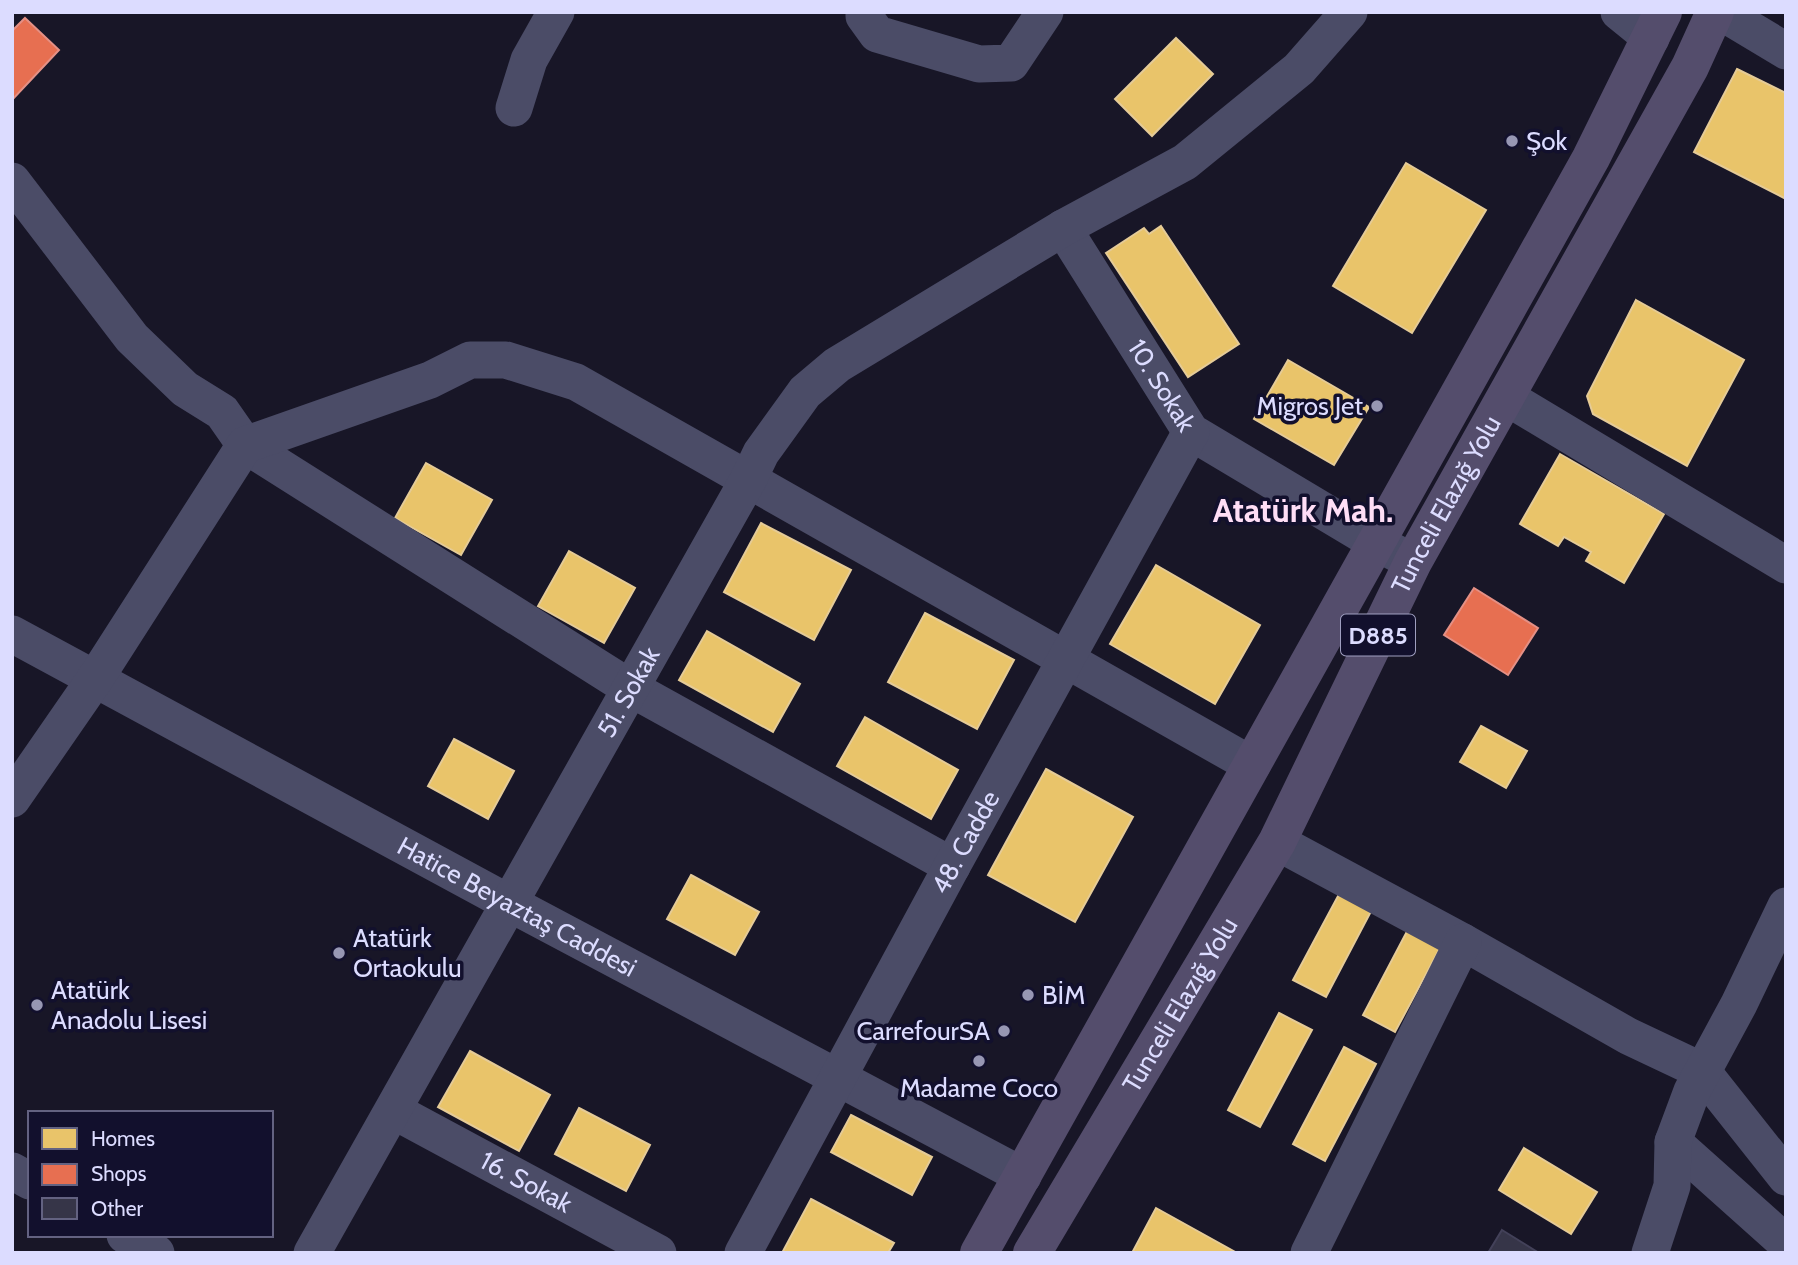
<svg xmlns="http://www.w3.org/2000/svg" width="1798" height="1265" viewBox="0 0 1798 1265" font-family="Cabin,sans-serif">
	<rect width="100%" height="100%" fill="#181627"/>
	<g fill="#e9c46a" stroke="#e5cb97" stroke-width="2">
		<path d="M1176 38 1213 74 1152 136 1115 99Z"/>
		<path d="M1737 69 1786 93V199L1694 152Z"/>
		<path d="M1406 163 1486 210 1412 333 1333 286Z"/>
		<path d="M1161 226 1239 344 1188 377 1106 253 1144 228 1149 234Z"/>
		<path d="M1636 300 1744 360 1687 466 1593 414 1587 396Z"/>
		<path d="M1288 360 1369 407 1334 465 1254 419Z"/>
		<path d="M1560 454 1664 514 1624 583 1586 561 1591 552 1564 537 1558 546 1520 524Z"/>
		<path d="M426 463 492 500 461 555 395 518Z"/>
		<path d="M761 523 851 570 814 640 724 592Z"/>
		<path d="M569 551 635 588 604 643 538 606Z"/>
		<path d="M1156 565 1260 625 1215 704 1110 644Z"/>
		<path d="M925 613 1014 660 977 729 888 682Z"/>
		<path d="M707 631 800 684 773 732 679 680Z"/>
		<path d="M865 717 958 770 931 819 837 766Z"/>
		<path d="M1481 726 1527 751 1506 788 1460 762Z"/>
		<path d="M454 739 514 771 488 819 428 786Z"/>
		<path d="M1046 769 1133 817 1075 922 988 875Z"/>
		<path d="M691 875 759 912 735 955 667 919Z"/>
		<path d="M1345 883 1377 900 1326 997 1293 980Z"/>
		<path d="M1414 918 1447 935 1395 1032 1363 1015Z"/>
		<path d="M1279 1013 1312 1030 1260 1127 1228 1110Z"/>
		<path d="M1344 1047 1376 1064 1325 1161 1293 1144Z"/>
		<path d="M470 1051 550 1095 519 1151 438 1107Z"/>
		<path d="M579 1108 650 1145 626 1191 555 1154Z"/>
		<path d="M851 1115 932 1157 912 1195 831 1152Z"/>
		<path d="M1524 1148 1597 1192 1571 1234 1499 1190Z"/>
		<path d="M811 1199 894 1243 888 1253H782Z"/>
		<path d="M1156 1208 1237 1253H1132Z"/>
	</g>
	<g fill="#e76f51" stroke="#e49085" stroke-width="2">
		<path d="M25 18 59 50 12 100V31Z"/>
		<path d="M1474 588 1538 628 1508 675 1444 635Z"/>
	</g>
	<path fill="#363548" stroke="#434159" stroke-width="2" d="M1502 1230 1539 1253H1488Z"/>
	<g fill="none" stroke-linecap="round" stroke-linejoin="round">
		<g stroke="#4b4c67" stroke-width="37">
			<path d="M864 12V16L877 34 979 64 1011 63 1045 12"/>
			<path d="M1619 12 1651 38"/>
			<path d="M1721 12 1786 51"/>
			<path d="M514 108 529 60 556 12"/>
			<path d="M12 181 132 338 185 389 222 412 245 445 630 688 952 866"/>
			<path id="s1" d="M1063 228 1191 432 1377 543 1413 562"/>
			<path d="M1506 397 1786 565"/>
			<path id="s2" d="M12 634 509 903 1023 1176"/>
			<path d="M12 799 95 679 245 445 430 380 470 360H506L576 382 1252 765"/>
			<path d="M1277 842 1463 942 1628 1036 1702 1071 1786 1177"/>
			<path id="s3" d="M394 1111 658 1253"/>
			<path d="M1673 1142 1786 1243"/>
			<path d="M12 1171 30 1181"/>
			<path d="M125 1235 156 1253"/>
			<path id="s4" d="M312 1253 748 480 761 453 805 392 837 365 1063 228 1185 162 1299 69 1349 12"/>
			<path id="s5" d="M743 1253 952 866 1191 432"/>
			<path d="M1309 1253 1463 942"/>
			<path d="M1650 1253 1672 1186 1673 1142 1692 1091 1739 1004 1786 906"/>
		</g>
		<g stroke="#544d6c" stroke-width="38">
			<path d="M979 1253 1591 158 1663 12"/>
			<path id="s6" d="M1032 1253 1277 842 1413 562 1690 67 1715 12"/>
		</g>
	</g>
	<g fill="#9797b3" stroke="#12102d" stroke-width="2.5">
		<circle cx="1512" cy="141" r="7"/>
		<circle cx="1377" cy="406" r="7"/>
		<circle cx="339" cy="953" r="7"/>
		<circle cx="1028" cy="995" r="7"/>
		<circle cx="37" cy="1005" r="7"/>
		<circle cx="1004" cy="1031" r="7"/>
		<circle cx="979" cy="1061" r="7"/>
	</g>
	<g text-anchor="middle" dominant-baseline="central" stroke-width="7" stroke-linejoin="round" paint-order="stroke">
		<rect fill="#12102d" stroke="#9f9fc0" stroke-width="2" x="1341" y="614.5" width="74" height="41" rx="5"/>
		<g font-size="24" font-weight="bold" fill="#dcdcff">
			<text x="1378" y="635">D885</text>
		</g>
		<g font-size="26" fill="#dcdcff" stroke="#12102d" text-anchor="start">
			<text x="1526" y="141">Şok</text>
			<text x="1363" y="406" text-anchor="end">Migros Jet</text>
			<text x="353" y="938">Atatürk<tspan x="353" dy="30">Ortaokulu</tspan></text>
			<text x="51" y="990">Atatürk<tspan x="51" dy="30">Anadolu Lisesi</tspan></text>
			<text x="1042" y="995">BİM</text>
			<text x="990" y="1031" text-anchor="end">CarrefourSA</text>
			<text x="979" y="1088" text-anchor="middle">Madame Coco</text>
		</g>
		<g font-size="26" fill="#dcdcff" stroke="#12102d">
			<text stroke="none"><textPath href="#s1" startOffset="186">10. Sokak</textPath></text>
			<text stroke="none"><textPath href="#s6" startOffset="856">Tunceli Elazığ Yolu</textPath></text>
			<text stroke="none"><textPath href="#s4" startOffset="644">51. Sokak</textPath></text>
			<text stroke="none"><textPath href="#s5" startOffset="467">48. Cadde</textPath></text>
			<text stroke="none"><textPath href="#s2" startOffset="574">Hatice Beyaztaş Caddesi</textPath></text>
			<text stroke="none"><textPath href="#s6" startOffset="289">Tunceli Elazığ Yolu</textPath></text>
			<text stroke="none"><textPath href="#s3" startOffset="150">16. Sokak</textPath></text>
		</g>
		<g font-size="33" font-weight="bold" fill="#ffdef6" stroke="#12102d">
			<text x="1303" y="510">Atatürk Mah.</text>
		</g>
	</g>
	<rect width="1798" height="1265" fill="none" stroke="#dcdcff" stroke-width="28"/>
	<rect x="28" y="1111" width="245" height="126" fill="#12102d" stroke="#636281" stroke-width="2"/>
	<rect x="42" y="1128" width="35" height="21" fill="#e9c46a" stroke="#636281" stroke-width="2"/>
	<text x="91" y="1146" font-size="21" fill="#dcdcff">Homes</text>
	<rect x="42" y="1164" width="35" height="21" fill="#e76f51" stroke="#636281" stroke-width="2"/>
	<text x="91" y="1181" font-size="21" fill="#dcdcff">Shops</text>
	<rect x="42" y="1198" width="35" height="21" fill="#363548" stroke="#636281" stroke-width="2"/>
	<text x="91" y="1216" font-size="21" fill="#dcdcff">Other</text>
</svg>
